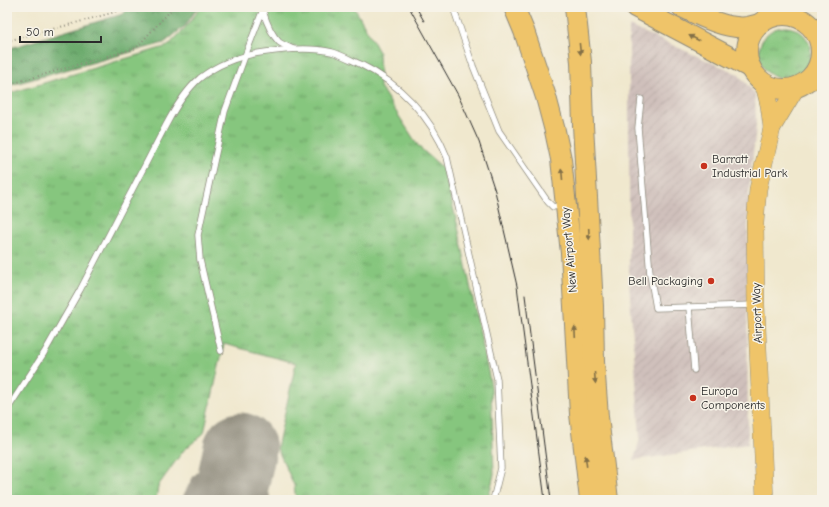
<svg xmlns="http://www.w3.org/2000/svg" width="829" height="507" viewBox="0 0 829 507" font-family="'Comic Neue',sans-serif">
	<defs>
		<pattern id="industrial-furrows" width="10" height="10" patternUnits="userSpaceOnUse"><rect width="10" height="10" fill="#cfc0bb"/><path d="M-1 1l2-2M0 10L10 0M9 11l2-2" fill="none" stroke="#b2a5a1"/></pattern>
		<pattern id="grass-tufts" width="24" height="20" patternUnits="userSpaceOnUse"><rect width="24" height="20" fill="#86c67e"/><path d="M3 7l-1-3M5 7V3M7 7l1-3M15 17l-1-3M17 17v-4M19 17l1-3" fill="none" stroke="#6ea167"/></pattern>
		<pattern id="forest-crowns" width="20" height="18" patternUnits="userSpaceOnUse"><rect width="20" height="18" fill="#6cab6d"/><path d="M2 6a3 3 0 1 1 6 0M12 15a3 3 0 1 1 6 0" fill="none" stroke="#598b5a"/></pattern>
	</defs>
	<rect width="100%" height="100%" fill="#f7f3e8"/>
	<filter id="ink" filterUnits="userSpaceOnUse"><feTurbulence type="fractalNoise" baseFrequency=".025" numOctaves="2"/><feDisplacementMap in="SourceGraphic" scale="8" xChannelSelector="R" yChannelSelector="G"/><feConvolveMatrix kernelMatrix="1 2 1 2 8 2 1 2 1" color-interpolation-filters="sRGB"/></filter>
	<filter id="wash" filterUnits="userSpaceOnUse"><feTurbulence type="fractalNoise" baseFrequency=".012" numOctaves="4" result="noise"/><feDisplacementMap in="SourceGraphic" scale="16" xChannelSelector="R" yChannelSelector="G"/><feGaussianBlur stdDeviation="0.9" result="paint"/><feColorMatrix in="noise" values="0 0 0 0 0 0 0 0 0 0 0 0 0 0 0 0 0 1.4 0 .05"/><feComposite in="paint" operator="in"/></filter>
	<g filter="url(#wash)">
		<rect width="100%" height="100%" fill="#f0e8ce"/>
		<path fill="url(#industrial-furrows)" d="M629 26 738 74 755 94 756 127 749 190 747 283 748 444 634 460 640 438 629 282Z"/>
		<g fill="url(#grass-tufts)" stroke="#587854">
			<path d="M201 7H354L379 52 380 87 419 147 443 168 458 227 491 386 494 474 488 500H296L294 485 277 448 296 363 224 344 204 433 183 451 158 486 156 500H7V94L168 46 185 28Z"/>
			<circle cx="785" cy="53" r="26"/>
		</g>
		<path fill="url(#forest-crowns)" stroke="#4c6b4c" d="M130 7H198L185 26 164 43 7 86V49L123 14Z"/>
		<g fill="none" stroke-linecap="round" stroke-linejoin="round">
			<path stroke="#8e8a7c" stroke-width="29" d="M197 500 205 485 222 472 235 469C245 478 254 486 256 500"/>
			<path stroke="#8e8a7c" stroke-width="73" d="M229 500 240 449"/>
		</g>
	</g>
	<g filter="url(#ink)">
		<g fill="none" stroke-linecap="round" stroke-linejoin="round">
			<g stroke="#8e8a7c" stroke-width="7">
				<g id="lane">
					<path d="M453 7 473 66 499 131 548 202 553 207 563 205"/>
					<path d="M263 11C266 21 271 34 279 42 283 45 289 47 293 49"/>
					<path d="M641 99 638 128 650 274 656 308 755 305"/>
					<path d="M689 307 694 370"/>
					<path d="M221 351 200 260 198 235 225 111 245 56 264 7"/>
					<path d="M7 410 44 353 80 290 166 125C175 108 185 91 200 78 219 63 242 55 266 52 287 49 312 47 332 52 342 55 351 60 360 64 399 83 431 116 447 157L497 379 501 468 493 500"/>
				</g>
			</g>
			<g stroke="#8e8a7c" stroke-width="18">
				<g id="primary">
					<path d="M818 35 822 39"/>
					<path d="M758 79 765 89 769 105 772 128"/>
					<path d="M807 82 822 78"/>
					<path d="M765 500 756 305 755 223 758 189 772 128 796 88"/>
				</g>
			</g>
			<g stroke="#8e8a7c" stroke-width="22">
				<g id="highway">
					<path d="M514 7 524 31 546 97 555 131 561 159 571 253 580 414 590 500"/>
					<path d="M575 7 581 62 583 125 593 306 594 362 598 417 608 500"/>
					<path d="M635 7 751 68"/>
					<path d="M682 7C700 16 727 30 748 27 752 26 756 25 760 24"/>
					<circle cx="784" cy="52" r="37"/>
				</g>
			</g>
			<g stroke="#8e8a7c" stroke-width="2" stroke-dasharray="1 3" stroke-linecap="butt">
				<path d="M7 41 79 22 115 12 120 7"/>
				<path d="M7 85 136 48 171 10 172 7"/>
			</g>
			<use href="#lane" stroke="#fff" stroke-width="5.5"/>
			<use href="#primary" stroke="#efc469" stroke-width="17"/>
			<use href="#highway" stroke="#efc469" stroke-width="20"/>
			<g stroke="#2b2b2b" stroke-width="1">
				<path d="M409 7 458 95 479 142 495 191 517 286 545 500"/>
				<path d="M416 7 424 21"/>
				<path d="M525 295 531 343 551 500"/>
			</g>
		</g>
		<defs><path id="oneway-solid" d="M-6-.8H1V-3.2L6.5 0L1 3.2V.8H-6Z"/></defs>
		<g fill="#837047">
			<use href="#oneway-solid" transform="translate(694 38) rotate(-153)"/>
			<use href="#oneway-solid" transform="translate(580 49) rotate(84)"/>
			<use href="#oneway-solid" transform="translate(562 174) rotate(-95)"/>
			<use href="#oneway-solid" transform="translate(589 234) rotate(87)"/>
			<use href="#oneway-solid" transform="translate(575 332) rotate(-93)"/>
			<use href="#oneway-solid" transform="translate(595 378) rotate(85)"/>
			<use href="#oneway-solid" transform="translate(586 461) rotate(-97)"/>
		</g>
	</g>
	<g fill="#c8321e" stroke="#f7f3e8" stroke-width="1.5">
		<circle cx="704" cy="166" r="4"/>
		<circle cx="711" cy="281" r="4"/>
		<circle cx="693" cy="398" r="4"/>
	</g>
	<g text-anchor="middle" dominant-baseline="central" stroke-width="3" stroke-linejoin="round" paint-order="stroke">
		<g font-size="12" fill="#2b2b2b" stroke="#f7f3e8" text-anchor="start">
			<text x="712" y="159">Barratt<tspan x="712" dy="14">Industrial Park</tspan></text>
			<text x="703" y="281" text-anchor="end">Bell Packaging</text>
			<text x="701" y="391">Europa<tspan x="701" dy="14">Components</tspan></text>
		</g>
		<g font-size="12" fill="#2b2b2b" stroke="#f7f3e8">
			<text transform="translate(569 250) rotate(-95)">New Airport Way</text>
			<text transform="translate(757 313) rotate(-92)">Airport Way</text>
		</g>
	</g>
	<rect width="829" height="507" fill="none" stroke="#f7f3e8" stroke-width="24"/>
	<path d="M20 36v6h81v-6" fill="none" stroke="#2b2b2b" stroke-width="2"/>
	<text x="26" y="36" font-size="12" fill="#2b2b2b" stroke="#f7f3e8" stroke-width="3" paint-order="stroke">50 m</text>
</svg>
